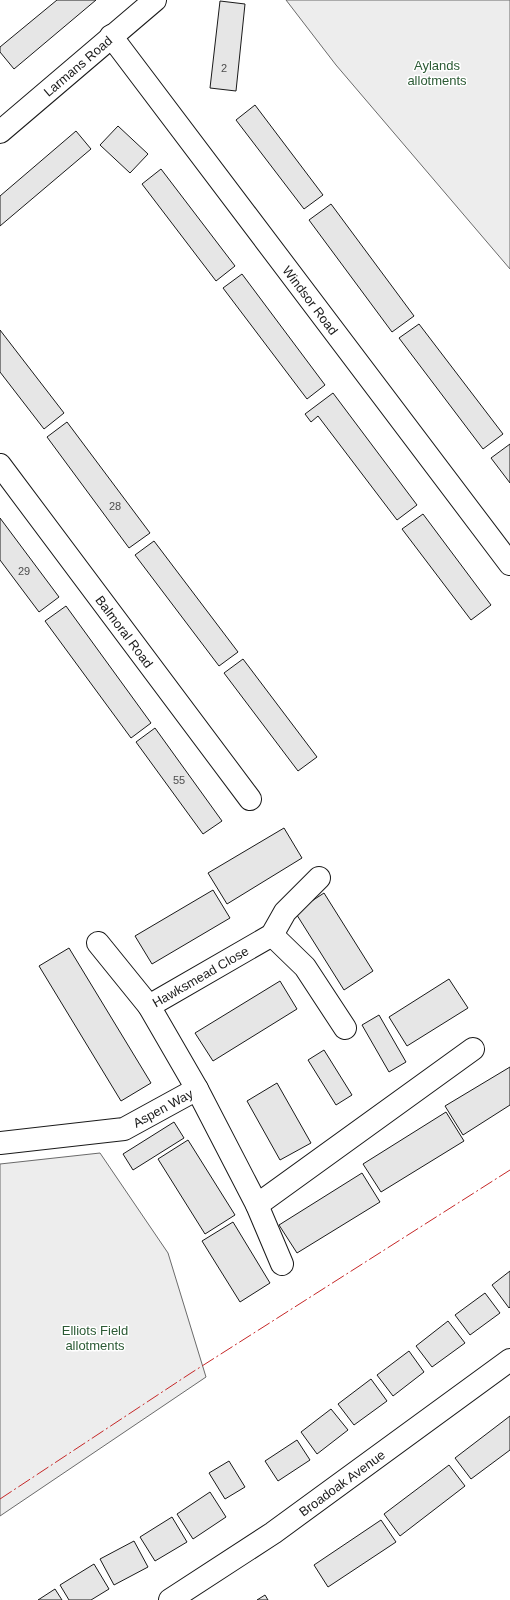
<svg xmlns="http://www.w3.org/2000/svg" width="510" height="1600" viewBox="0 0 510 1600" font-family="Arial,sans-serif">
	<rect width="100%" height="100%" fill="#fff"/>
	<g fill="#ededed" stroke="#6a6a6a">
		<path d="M286 0H510V269L336 65Z"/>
		<path d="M100 1153 168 1253 206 1377 0 1516V1164Z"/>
	</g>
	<g fill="#e6e6e6" stroke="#1a1a1a">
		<path d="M57 0H96L14 69 0 52V47Z"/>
		<path d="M220 1 245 4 236 91 210 88Z"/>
		<path d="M255 105 323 195 304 209 236 120Z"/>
		<path d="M118 126 148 154 130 173 100 145Z"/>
		<path d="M76 131 91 149 0 226V196Z"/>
		<path d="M161 169 235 266 216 281 142 184Z"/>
		<path d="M331 204 414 316 392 332 309 220Z"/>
		<path d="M242 274 325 385 307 399 223 288Z"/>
		<path d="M419 324 503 434 483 449 399 338Z"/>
		<path d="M0 330 64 413 44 429 0 372Z"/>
		<path d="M333 393 417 505 397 520 318 416 311 422 305 414Z"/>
		<path d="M67 422 150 533 129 548 47 437Z"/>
		<path d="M510 444V483L491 458Z"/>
		<path d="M423 514 491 605 471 620 402 529Z"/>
		<path d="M0 518 59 597 39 612 0 560Z"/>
		<path d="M154 541 238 652 219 666 135 555Z"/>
		<path d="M66 606 151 723 131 738 45 621Z"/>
		<path d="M243 659 317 757 298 771 224 673Z"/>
		<path d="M155 728 222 821 203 834 136 742Z"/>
		<path d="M284 828 302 858 227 904 208 873Z"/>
		<path d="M213 890 230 918 152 964 135 936Z"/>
		<path d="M324 893 373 971 344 990 295 912Z"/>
		<path d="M69 948 151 1083 121 1101 39 966Z"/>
		<path d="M449 979 468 1008 407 1046 389 1017Z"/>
		<path d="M280 981 297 1009 213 1061 195 1033Z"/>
		<path d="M379 1015 406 1062 389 1072 362 1025Z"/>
		<path d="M324 1050 352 1095 336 1105 308 1060Z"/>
		<path d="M510 1067V1105L463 1135 445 1106Z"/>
		<path d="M277 1083 311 1143 280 1160 247 1101Z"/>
		<path d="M446 1112 464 1141 381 1192 363 1164Z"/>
		<path d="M174 1122 184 1138 133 1170 123 1154Z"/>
		<path d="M188 1140 235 1215 205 1234 158 1159Z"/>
		<path d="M362 1173 380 1202 297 1253 279 1225Z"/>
		<path d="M233 1222 270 1283 240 1302 202 1241Z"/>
		<path d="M510 1271V1307L509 1308 492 1285Z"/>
		<path d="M485 1293 500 1313 470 1335 455 1315Z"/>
		<path d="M448 1321 465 1343 432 1367 416 1346Z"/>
		<path d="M409 1351 424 1372 393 1396 377 1375Z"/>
		<path d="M371 1379 387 1401 354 1425 338 1404Z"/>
		<path d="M331 1409 348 1430 317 1454 301 1432Z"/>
		<path d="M510 1416V1450L471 1479 455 1458Z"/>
		<path d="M297 1440 310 1460 278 1481 265 1461Z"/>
		<path d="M229 1461 245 1487 225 1499 209 1473Z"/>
		<path d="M449 1465 465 1486 400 1536 384 1514Z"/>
		<path d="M210 1492 226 1517 193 1539 177 1514Z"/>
		<path d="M172 1517 187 1542 155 1561 140 1537Z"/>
		<path d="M381 1520 396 1542 328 1587 314 1565Z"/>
		<path d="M134 1541 148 1567 114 1585 100 1559Z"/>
		<path d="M94 1564 109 1589 91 1600H69L60 1585Z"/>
		<path d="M55 1589 62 1600H38Z"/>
		<path d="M265 1595 268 1600H257Z"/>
	</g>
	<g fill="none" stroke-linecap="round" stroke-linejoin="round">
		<g stroke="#1a1a1a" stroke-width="24">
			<g id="minor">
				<path id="s1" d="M111 36 510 564"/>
				<path id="s2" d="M0 132 155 0"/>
				<path id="s3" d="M0 465 250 799"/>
				<path d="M272 935 305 967 345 1028"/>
				<path d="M98 943 149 1006"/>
				<path id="s4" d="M197 1089 149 1006 272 935 285 912 319 878"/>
				<path id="s5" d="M0 1143 124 1129 197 1089 257 1205 473 1049"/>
				<path d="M257 1205 282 1264"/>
				<path id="s6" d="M170 1600 273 1533 510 1360"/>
			</g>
		</g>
		<use href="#minor" stroke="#fff" stroke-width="22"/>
		<path stroke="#c62828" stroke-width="1" stroke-dasharray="14 3 2 3" stroke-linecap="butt" d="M0 1499 191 1373 510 1170"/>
	</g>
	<g text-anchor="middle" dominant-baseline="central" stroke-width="3" stroke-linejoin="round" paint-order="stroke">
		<g font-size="11" fill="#4d4d4d">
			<text x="224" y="68">2</text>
			<text x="115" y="506">28</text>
			<text x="24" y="571">29</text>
			<text x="179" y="780">55</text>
		</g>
		<g font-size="13" fill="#2b5a34" stroke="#fff">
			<text x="437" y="65">Aylands<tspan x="437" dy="15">allotments</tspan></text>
			<text x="95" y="1330">Elliots Field<tspan x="95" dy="15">allotments</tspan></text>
		</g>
		<g font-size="13" fill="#1a1a1a" stroke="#fff">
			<text stroke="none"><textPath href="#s2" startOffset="102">Larmans Road</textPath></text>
			<text stroke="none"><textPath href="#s1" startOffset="331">Windsor Road</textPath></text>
			<text stroke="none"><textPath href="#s3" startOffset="208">Balmoral Road</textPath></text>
			<text stroke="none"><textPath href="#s4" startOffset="155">Hawksmead Close</textPath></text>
			<text stroke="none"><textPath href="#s5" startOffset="169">Aspen Way</textPath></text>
			<text stroke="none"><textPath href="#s6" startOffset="208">Broadoak Avenue</textPath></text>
		</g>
	</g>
</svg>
